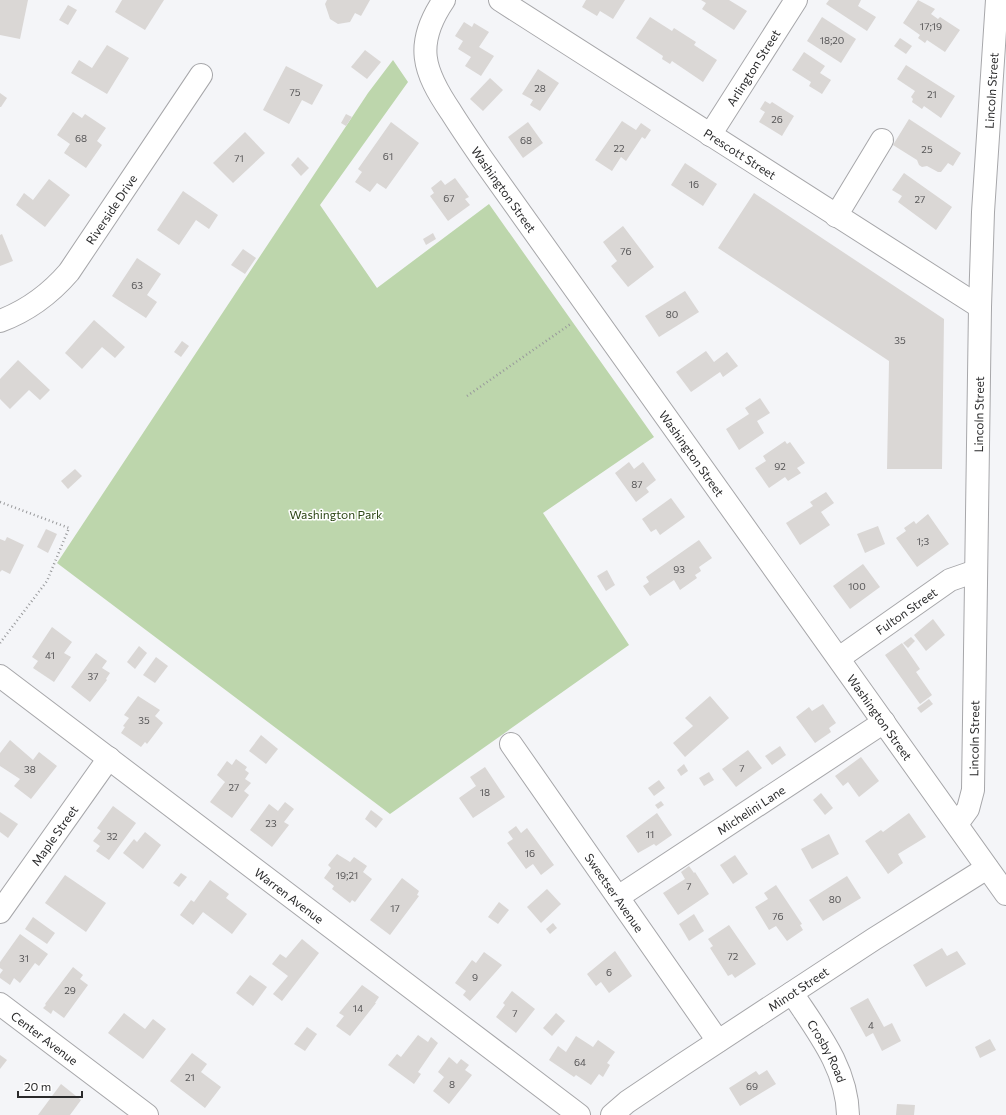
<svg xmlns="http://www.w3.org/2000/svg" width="1006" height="1115" viewBox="0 0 1006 1115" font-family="Commissioner,sans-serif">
	<rect width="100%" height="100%" fill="#f4f5f8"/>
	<path fill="#bdd6ac" d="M393 60 408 82 320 205 377 288 489 204 654 437 543 513 629 645 390 814 57 563 368 93Z"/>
	<g fill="#dad7d5">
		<path d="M0 0H28L20 39 0 35Z"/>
		<path d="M122 0H164L145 30 115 12Z"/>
		<path d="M327 0H370L361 16 355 13 350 22 338 24 330 19 325 4Z"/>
		<path d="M586 0H625L613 19 600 11 597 16 582 7Z"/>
		<path d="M701 0H729L747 11 734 30 702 9 706 3Z"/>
		<path d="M829 0H861L858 6 876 17 867 31 826 4Z"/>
		<path d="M918 0 935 9 931 14 938 19 940 17 960 30 945 52 927 40 925 43 918 38 920 35 903 23Z"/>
		<path d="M68 5 77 10 68 25 59 20Z"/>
		<path d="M650 17 672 31 674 28 696 42 694 45 717 60 703 82 672 61 670 64 662 59 663 56 636 38Z"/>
		<path d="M822 17 856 39 841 63 807 41Z"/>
		<path d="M464 22 472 27 474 23 489 32 479 47 494 56 481 76 465 66 471 57 458 49 463 41 455 36Z"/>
		<path d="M900 38 912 46 906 54 894 46Z"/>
		<path d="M107 45 129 58 107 94 71 73 79 60 92 68Z"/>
		<path d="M365 50 381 62 367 79 351 67Z"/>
		<path d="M804 52 825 66 820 73 831 80 822 94 809 86 811 82 792 70Z"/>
		<path d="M906 65 955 96 941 118 924 106 922 109 912 102 913 99 911 97 915 91 897 79Z"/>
		<path d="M286 66 323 85 312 105 302 100 289 124 263 110Z"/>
		<path d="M538 69 559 83 540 111 530 105 533 100 522 94Z"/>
		<path d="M490 78 503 90 483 111 470 99Z"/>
		<path d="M0 93 7 98 1 107H0Z"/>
		<path d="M765 101 770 104 772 102 794 116 782 136 759 122 765 112 760 109Z"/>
		<path d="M73 112 82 118 85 114 106 128 97 141 102 145 86 168 64 153 70 144 57 135Z"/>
		<path d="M346 114 352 117 346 126 341 123Z"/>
		<path d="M909 119 961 153 953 166 948 163 941 172H938L927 166 922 167 919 165 917 160 893 145Z"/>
		<path d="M622 121 636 130 641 123 651 130 645 139 642 137 626 161 621 157 612 171 595 160Z"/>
		<path d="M391 122 419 143 386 189 377 183 370 192 355 182 362 172 358 169Z"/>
		<path d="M528 122 543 143 523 158 508 137Z"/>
		<path d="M245 132 265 153 233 183 213 163Z"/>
		<path d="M298 157 309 168 301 176 291 165Z"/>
		<path d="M685 163 717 184 703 206 671 185Z"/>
		<path d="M904 173 952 207 936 230 898 202 902 196 892 190Z"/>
		<path d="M455 178 469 197 465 199 470 205 448 221 430 196 434 193 431 188 441 180 445 185Z"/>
		<path d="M49 179 70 195 45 227 16 205 24 193 33 200Z"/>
		<path d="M183 191 218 215 209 229 196 220 179 245 157 230Z"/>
		<path d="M754 193 944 319 942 469H887L889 361 718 248Z"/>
		<path d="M623 226 654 267 628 287 611 266 617 261 603 242Z"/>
		<path d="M433 233 436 239 426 245 423 239Z"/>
		<path d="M2 234 13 261 0 266V235Z"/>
		<path d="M243 249 256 258 245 274 231 265Z"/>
		<path d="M137 258 161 274 147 295 157 302 146 318 112 296Z"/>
		<path d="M685 291 699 312 659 337 645 316Z"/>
		<path d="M94 320 125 347 115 358 102 347 82 369 65 353Z"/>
		<path d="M182 341 189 346 181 357 174 352Z"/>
		<path d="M706 351 714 362 727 352 738 366 723 377 720 372 691 392 676 372Z"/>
		<path d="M18 360 50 390 40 400 29 390 10 409 0 399V379Z"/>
		<path d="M760 398 770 413 757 421 764 433 739 450 726 429 749 414 745 408Z"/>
		<path d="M785 441 787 444 790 442 805 463 797 468 801 473 788 481 785 477 769 488 755 468 766 461 763 456Z"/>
		<path d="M629 462 634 469 643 462 656 480 646 488 649 492 636 502 615 473Z"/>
		<path d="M75 469 82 476 68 489 61 481Z"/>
		<path d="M826 492 834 503 821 512 830 525 800 545 786 523 813 506 810 502Z"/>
		<path d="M671 498 685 517 660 535 656 529 651 532 642 519Z"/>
		<path d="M928 514 949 544 917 567 896 538 906 531 904 528 914 521 916 524Z"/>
		<path d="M878 526 885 544 865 553 857 534Z"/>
		<path d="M46 529 57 534 48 553 37 547Z"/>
		<path d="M7 537 24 545 10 574 2 570 0 572V539L5 541Z"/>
		<path d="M699 540 712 558 699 567 701 571 695 575 697 578 680 590 674 580 650 596 643 586 649 582 646 577Z"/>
		<path d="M863 564 880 587 850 609 833 586Z"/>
		<path d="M607 570 615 585 606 591 597 576Z"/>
		<path d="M933 619 945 635 926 651 914 635Z"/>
		<path d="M52 627 72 642 64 653 71 657 54 682 33 668 38 661 32 657Z"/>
		<path d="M911 637 915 641 908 648 903 643Z"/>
		<path d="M902 643 920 669 916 672 932 695 920 704 885 655Z"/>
		<path d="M139 646 147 653 135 669 127 662Z"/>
		<path d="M96 653 107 661 102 668 110 673 106 679 107 680 90 702 71 687Z"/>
		<path d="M156 657 168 666 155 683 143 675Z"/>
		<path d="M138 696 160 710 155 716 163 723 147 744 145 742 141 747 121 733 125 727 123 726 129 718 124 715Z"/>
		<path d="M710 696 729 718 685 757 673 743 693 726 685 718Z"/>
		<path d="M929 699 933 704 921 713 917 708Z"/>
		<path d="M823 704 836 723 829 728 831 732 815 743 796 717 809 707 812 711Z"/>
		<path d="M261 735 278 749 266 764 249 751Z"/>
		<path d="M10 740 33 760 39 752 57 766 31 799 14 786 20 779 0 766V753Z"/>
		<path d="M780 746 786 755 772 765 765 756Z"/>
		<path d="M748 750 762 768 736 787 722 769Z"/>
		<path d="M861 757 879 781 859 797 848 782 843 786 835 776Z"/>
		<path d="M236 759 247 767 245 770 249 773 245 779 251 783 244 791 249 795 232 818 210 802 225 782 217 775 227 761 232 765Z"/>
		<path d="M684 764 688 771 681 776 677 770Z"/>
		<path d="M485 767 505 797 473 818 459 798 476 786 470 777Z"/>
		<path d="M709 772 714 780 704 786 699 778Z"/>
		<path d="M659 780 665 788 654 796 648 788Z"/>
		<path d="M821 793 833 808 825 815 813 800Z"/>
		<path d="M661 801 664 805 658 809 655 805Z"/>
		<path d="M285 802 294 809 284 822 289 825 272 847 250 830 269 804 278 811Z"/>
		<path d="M113 806 136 823 109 860 96 851 100 846 93 841 101 831 97 828Z"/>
		<path d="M371 810 383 819 376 828 365 819Z"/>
		<path d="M0 812 18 824 8 838 0 832Z"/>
		<path d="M657 813 672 835 656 846 654 844 638 853 626 836Z"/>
		<path d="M909 813 926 837 898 854 903 863 888 874 865 841 881 830 883 832Z"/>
		<path d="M516 826 521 833 527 828 554 865 541 875 533 864 526 869 507 843 513 839 508 832Z"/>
		<path d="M145 832 161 845 143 869 123 853 134 839 137 842Z"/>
		<path d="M829 834 839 854 812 869 801 849Z"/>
		<path d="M337 854 350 862 354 857 367 866 363 872 372 879 355 902 352 900 350 903 332 889 334 886 324 878 331 868 328 865Z"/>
		<path d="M735 855 748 874 733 884 720 865Z"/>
		<path d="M689 866 694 873 695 872 709 894 678 915 663 893 685 879 681 872Z"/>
		<path d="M181 873 187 877 179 887 173 883Z"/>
		<path d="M65 875 106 903 86 932 45 903Z"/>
		<path d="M847 876 861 898 823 921 809 900Z"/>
		<path d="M402 878 419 891 417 895 419 896 390 935 370 920Z"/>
		<path d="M210 880 229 894 226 898 247 914 232 934 203 912 193 925 180 915 191 900 194 902Z"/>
		<path d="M776 885 802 924 800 925 803 930 787 941 776 926 769 930 755 907 768 899 764 893Z"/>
		<path d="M547 889 561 904 541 923 527 907Z"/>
		<path d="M499 902 509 910 498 924 488 917Z"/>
		<path d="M694 914 704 931 689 941 679 924Z"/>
		<path d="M33 917 55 933 47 944 25 929Z"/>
		<path d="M553 923 557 928 550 934 546 929Z"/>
		<path d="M729 925 756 964 735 978 732 974 728 976 710 948 713 946 708 939Z"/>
		<path d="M20 934 48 954 39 966 35 963 20 983 14 978 10 985 0 978V974L3 970 0 968V962Z"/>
		<path d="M302 939 319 953 282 1001 273 994 288 976 272 964 280 954 286 958Z"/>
		<path d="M942 948 947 956 957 951 966 964 926 987 913 965Z"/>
		<path d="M615 951 632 976 609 993 601 982 596 986 587 974Z"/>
		<path d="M484 952 502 965 470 1001 463 995 466 991 455 983 472 960 476 963Z"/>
		<path d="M73 967 83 975 80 979 88 985 64 1018 53 1010 51 1014 43 1008 46 1005 45 1004Z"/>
		<path d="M250 975 267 987 253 1006 236 993Z"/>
		<path d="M362 985 379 997 375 1003H376L350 1036 336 1026 344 1016 339 1013Z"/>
		<path d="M512 991 535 1009 516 1033 496 1017 505 1005 503 1003Z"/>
		<path d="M868 998 884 1027 892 1023 901 1041 882 1051 873 1033 866 1037 850 1008Z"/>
		<path d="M124 1013 145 1029 153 1019 166 1029 143 1059 108 1033Z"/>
		<path d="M556 1013 565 1021 552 1036 543 1028Z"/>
		<path d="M307 1027 317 1034 305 1051 294 1044Z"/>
		<path d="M418 1035 428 1042 431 1037 438 1043 418 1072 421 1074 414 1084 388 1065 397 1054 401 1057Z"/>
		<path d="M576 1036 593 1047 598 1040 615 1052 607 1063 610 1065 603 1077 599 1074 591 1085 576 1075 574 1077 549 1060 558 1046 566 1052Z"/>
		<path d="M990 1039 996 1050 980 1058 975 1047Z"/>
		<path d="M192 1053 207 1064 201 1072 221 1087 205 1108 170 1081Z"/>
		<path d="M0 1055 7 1060 0 1069Z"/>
		<path d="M449 1057 457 1064 461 1059 469 1065 465 1070 472 1075 449 1104 433 1091 444 1077 438 1072Z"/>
		<path d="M767 1070 776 1084 740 1106 729 1088 756 1071 759 1075Z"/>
		<path d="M61 1084 81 1100 70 1115H38Z"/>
		<path d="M897 1104 915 1105 914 1115H896Z"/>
	</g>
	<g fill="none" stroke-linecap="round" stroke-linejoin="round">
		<g stroke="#a7a7aa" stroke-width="24">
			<g id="minor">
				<path id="s1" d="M444 0C414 44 423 71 451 112 461 128 472 144 483 160L1006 894"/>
				<path id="s2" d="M500 0 980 307"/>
				<path id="s3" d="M710 135 796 0"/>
				<path d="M836 216 882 140"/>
				<path id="s4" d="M0 321C27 311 50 294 69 272L201 75"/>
				<path id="s5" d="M839 658 950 580 976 571"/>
				<path id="s6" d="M0 676 579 1115"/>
				<path id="s7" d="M511 744 718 1041"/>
				<path id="s8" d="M957 824 968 809 973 790 980 307 983 212 997 0"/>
				<path id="s9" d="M618 897 884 722"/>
				<path id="s10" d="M0 912 109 758"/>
				<path id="s11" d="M792 993C817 1031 847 1068 848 1115"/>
				<path id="s12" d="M0 1004 147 1115"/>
				<path id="s13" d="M612 1115 627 1102 682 1065 874 939 987 868"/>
			</g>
		</g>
		<g stroke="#98999b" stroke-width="2.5" stroke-dasharray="1 3" stroke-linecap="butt">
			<path d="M467 396 572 323"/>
			<path d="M0 502 69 528 47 581 0 643"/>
		</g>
		<use href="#minor" stroke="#fff" stroke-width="22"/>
	</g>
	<g text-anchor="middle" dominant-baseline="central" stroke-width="3" stroke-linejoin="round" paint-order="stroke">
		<g font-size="10" fill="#565556">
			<text x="931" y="26">17;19</text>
			<text x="832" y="40">18;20</text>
			<text x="540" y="88">28</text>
			<text x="295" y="92">75</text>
			<text x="932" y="94">21</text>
			<text x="777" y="119">26</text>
			<text x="81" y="138">68</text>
			<text x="526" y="140">68</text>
			<text x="619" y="148">22</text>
			<text x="927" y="149">25</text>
			<text x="388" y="156">61</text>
			<text x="239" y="158">71</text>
			<text x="694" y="184">16</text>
			<text x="449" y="198">67</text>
			<text x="920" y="199">27</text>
			<text x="626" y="251">76</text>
			<text x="137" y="285">63</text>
			<text x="672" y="314">80</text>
			<text x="900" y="340">35</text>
			<text x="780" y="466">92</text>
			<text x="637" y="484">87</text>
			<text x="923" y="541">1;3</text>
			<text x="679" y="569">93</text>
			<text x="857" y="586">100</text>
			<text x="50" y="655">41</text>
			<text x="93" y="676">37</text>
			<text x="144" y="720">35</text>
			<text x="742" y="768">7</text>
			<text x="30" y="769">38</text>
			<text x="234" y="787">27</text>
			<text x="485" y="792">18</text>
			<text x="271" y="823">23</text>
			<text x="650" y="834">11</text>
			<text x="112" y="836">32</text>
			<text x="530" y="853">16</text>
			<text x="347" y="875">19;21</text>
			<text x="689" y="886">7</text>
			<text x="835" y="899">80</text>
			<text x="395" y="908">17</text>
			<text x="778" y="916">76</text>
			<text x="733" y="956">72</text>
			<text x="24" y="958">31</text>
			<text x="609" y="972">6</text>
			<text x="475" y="977">9</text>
			<text x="70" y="990">29</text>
			<text x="358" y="1008">14</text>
			<text x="515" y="1013">7</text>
			<text x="871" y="1025">4</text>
			<text x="580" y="1062">64</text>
			<text x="190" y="1077">21</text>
			<text x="452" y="1084">8</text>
			<text x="752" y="1086">69</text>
		</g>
		<g font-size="12" fill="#2a2a2b" stroke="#fff">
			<text stroke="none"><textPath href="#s3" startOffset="80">Arlington Street</textPath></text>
			<text stroke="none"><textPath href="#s8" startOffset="738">Lincoln Street</textPath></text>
			<text stroke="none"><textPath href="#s2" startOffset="285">Prescott Street</textPath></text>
			<text stroke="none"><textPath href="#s1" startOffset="216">Washington Street</textPath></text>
			<text stroke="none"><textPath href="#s4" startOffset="161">Riverside Drive</textPath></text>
			<text stroke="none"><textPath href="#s8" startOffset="414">Lincoln Street</textPath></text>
			<text stroke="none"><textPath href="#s1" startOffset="540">Washington Street</textPath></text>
			<text stroke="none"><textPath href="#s5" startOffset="82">Fulton Street</textPath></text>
			<text stroke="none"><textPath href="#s1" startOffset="864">Washington Street</textPath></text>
			<text stroke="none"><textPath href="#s8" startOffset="90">Lincoln Street</textPath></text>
			<text stroke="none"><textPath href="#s9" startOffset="159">Michelini Lane</textPath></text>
			<text stroke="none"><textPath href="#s10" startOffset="94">Maple Street</textPath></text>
			<text stroke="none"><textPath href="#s7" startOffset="181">Sweetser Avenue</textPath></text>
			<text stroke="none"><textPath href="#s6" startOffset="363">Warren Avenue</textPath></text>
			<text stroke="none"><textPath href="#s13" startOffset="225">Minot Street</textPath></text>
			<text stroke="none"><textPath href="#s12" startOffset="56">Center Avenue</textPath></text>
			<text stroke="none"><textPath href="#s11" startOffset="68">Crosby Road</textPath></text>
		</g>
		<g font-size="12" fill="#2b4514" stroke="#fff">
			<text x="336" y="514">Washington Park</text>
		</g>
	</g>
	<path d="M18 1091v6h64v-6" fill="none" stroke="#2a2a2b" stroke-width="2"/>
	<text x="24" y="1091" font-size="12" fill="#2a2a2b" stroke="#ffffff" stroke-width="3" paint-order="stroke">20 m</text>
</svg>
